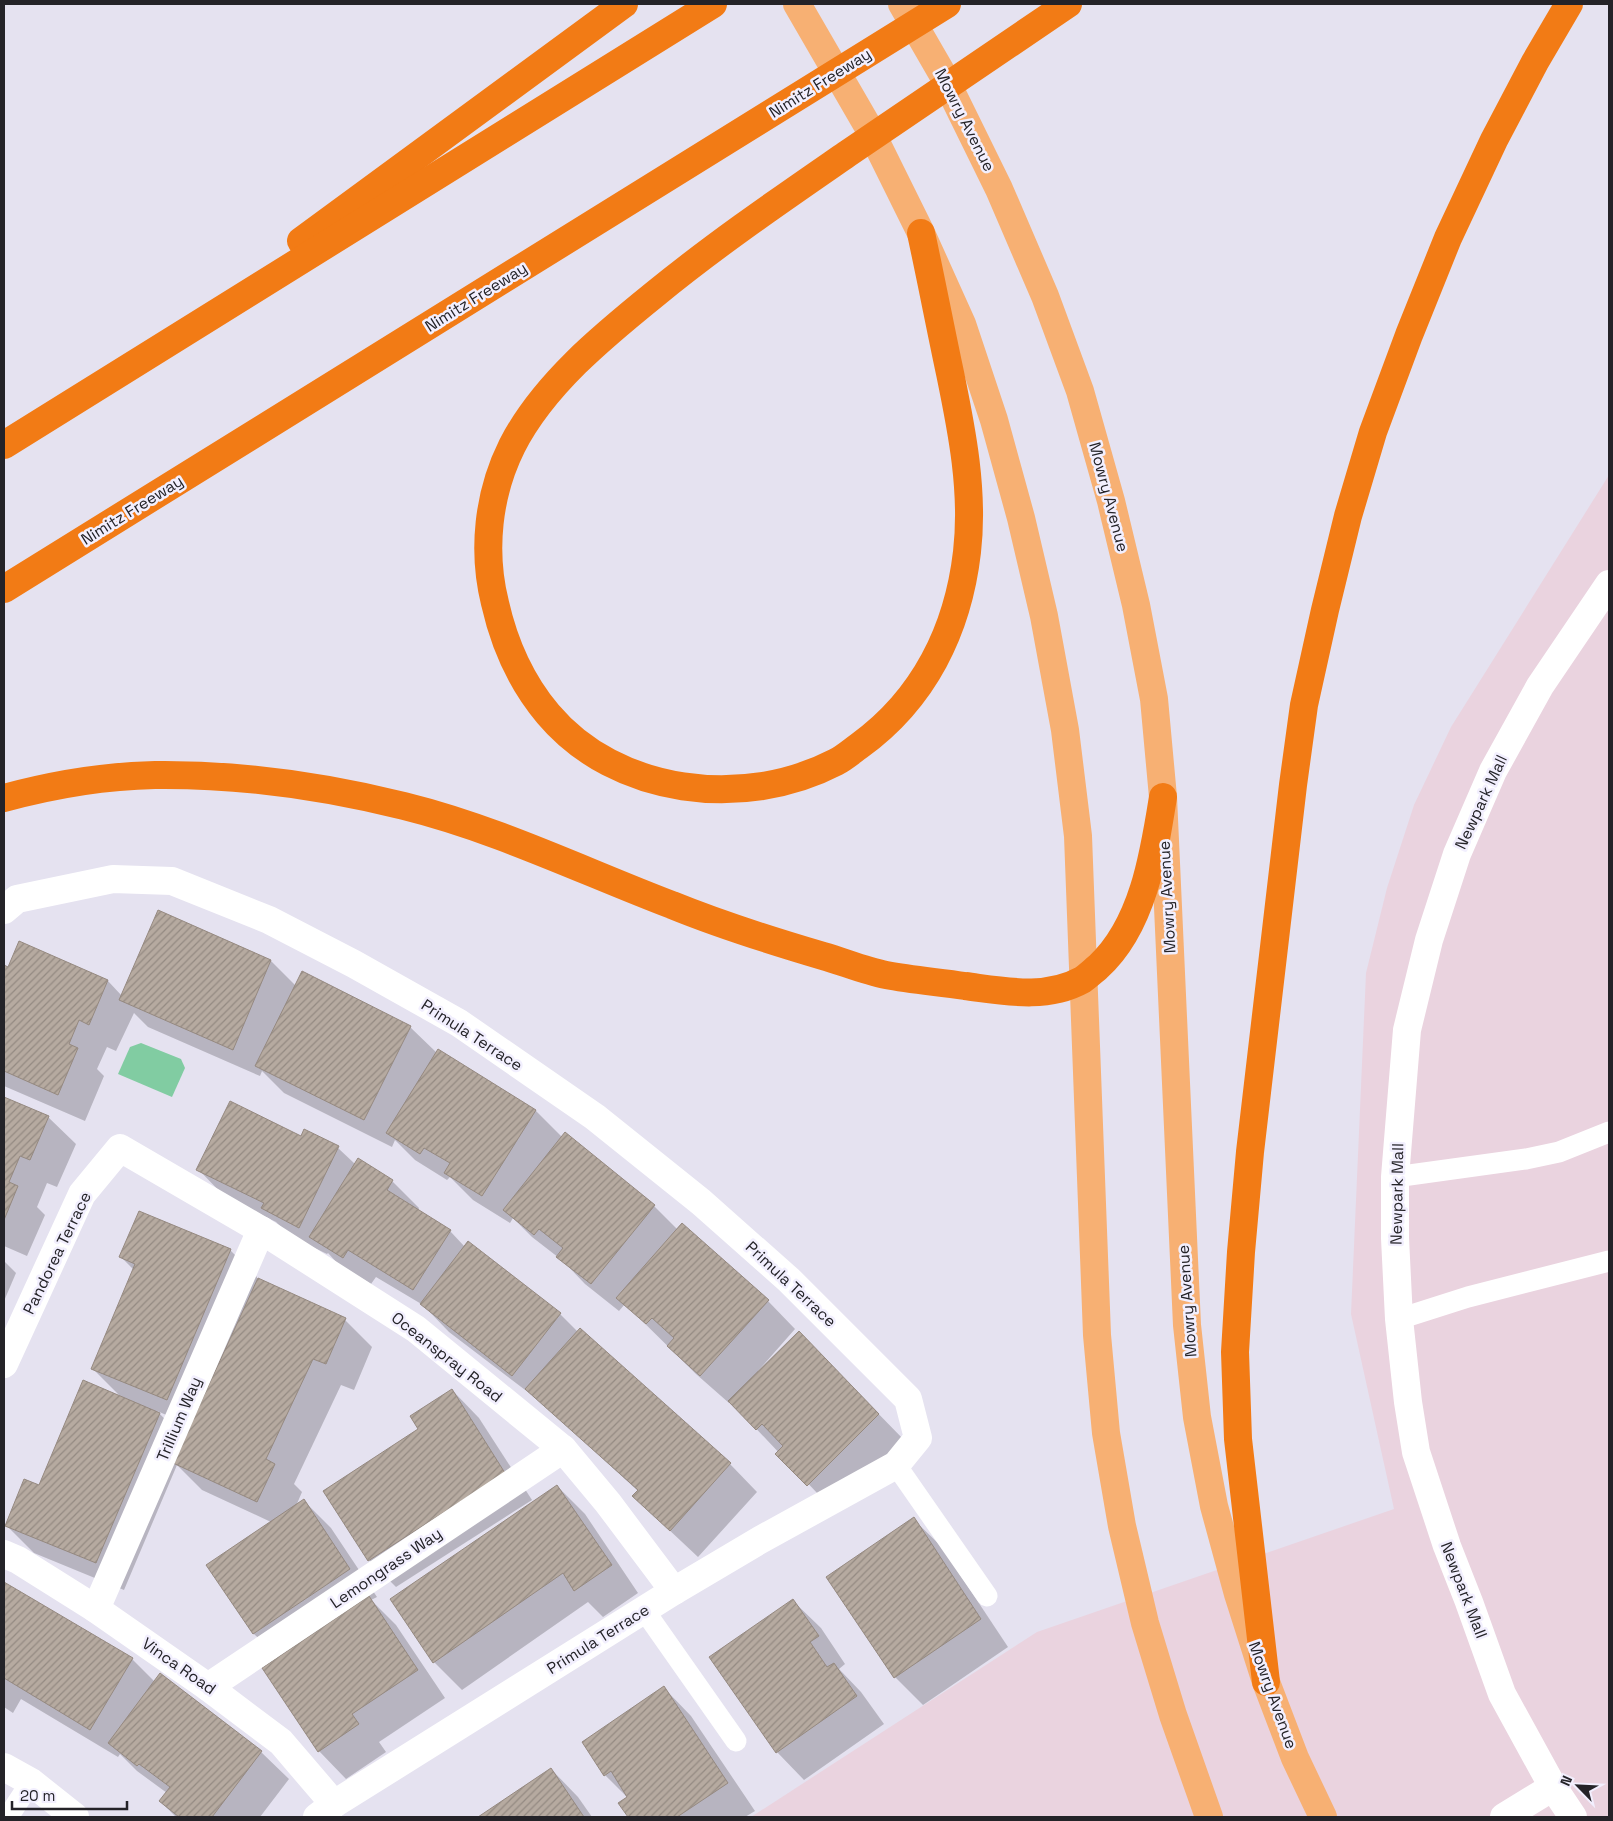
<svg xmlns="http://www.w3.org/2000/svg" width="1613" height="1821" viewBox="0 0 1613 1821" font-family="'Space Grotesk',sans-serif">
	<defs>
		<pattern id="building-hatch" width="6" height="6" patternUnits="userSpaceOnUse" patternTransform="scale(1.25)"><rect width="6" height="6" fill="#b6aaa0"/><path d="M-1 1l2-2M0 6l6-6M5 7l2-2" fill="none" stroke="#948a82"/></pattern>
	</defs>
	<rect width="100%" height="100%" fill="#e5e2f0"/>
	<path fill="#ead3df" d="M1609 475V1817H751L1037 1632 1394 1509 1351 1314 1366 973 1387 888 1414 805 1451 727Z"/>
	<path fill="#81cca2" d="M141 1043 181 1059 185 1068 172 1097 118 1074 130 1047Z"/>
	<g fill="#0003" fill-rule="evenodd">
		<path d="M20 943 108 981 122 996 271 961 296 986 410 1027 437 1053 536 1111 563 1138 566 1134 654 1206 678 1230 768 1301 795 1329 758 1371 759 1372 826 1360 906 1442 835 1512 730 1401 729 1403 696 1374 625 1304 619 1311 585 1284 563 1261 532 1237 513 1218 510 1223 473 1200 450 1177 447 1180 415 1160 395 1140 392 1147 284 1093 262 1071 260 1076 148 1027 134 1013 116 1051 107 1047 97 1069 104 1076 85 1121 4 1086V967L8 969Z"/>
		<path d="M4 1098 48 1117 76 1144 57 1187 47 1183 37 1207 45 1215 27 1256 4 1246Z"/>
		<path d="M305 1131 338 1148 355 1164 392 1181 419 1208 418 1211 450 1231 465 1247 560 1314 578 1332 580 1330 730 1464 757 1492 698 1557 633 1496 638 1491 541 1402 449 1332 423 1305 376 1277 371 1284 338 1264 328 1253 327 1254 290 1236 276 1222 225 1197 198 1169 301 1137Z"/>
		<path d="M230 1250 257 1277V1279L345 1320 372 1347 354 1390 341 1385 294 1484 302 1492 296 1506 304 1501 331 1528 377 1597 371 1600 396 1625 445 1698 379 1742 386 1752 346 1779 319 1751 264 1669 279 1658 254 1634 208 1565 271 1522 202 1490 177 1465 124 1590 34 1553 6 1525 122 1398 92 1368 134 1270 121 1257ZM157 1411 192 1426 185 1440Z"/>
		<path d="M4 1261 16 1273 4 1301Z"/>
		<path d="M452 1390 479 1418 532 1500 396 1587 369 1560 420 1430Z"/>
		<path d="M557 1486 585 1514 638 1593 603 1617 588 1602 462 1690 434 1662Z"/>
		<path d="M913 1519 941 1546 1008 1647 923 1705 895 1677 828 1577Z"/>
		<path d="M4 1583 132 1659 155 1682 261 1752 289 1779 260 1817H176L160 1801 167 1793 137 1771 120 1754 118 1757 21 1699 13 1713 4 1707Z"/>
		<path d="M793 1601 821 1628 845 1664 839 1669 861 1692 884 1724 804 1780 777 1752Z"/>
		<path d="M664 1688 691 1716 755 1811 745 1817H630L620 1803 628 1798 605 1775Z"/>
		<path d="M551 1769 578 1797 592 1817H480Z"/>
	</g>
	<g fill="url(#building-hatch)" stroke="#958980">
		<path d="M158 910 271 960 233 1050 119 1000Z"/>
		<path d="M19 941 108 980 89 1025 79 1020 69 1044 78 1048 58 1095 4 1071V965L8 967Z"/>
		<path d="M302 971 411 1026 364 1120 255 1066Z"/>
		<path d="M438 1049 536 1110 482 1196 444 1173 450 1163 424 1148 420 1154 386 1133Z"/>
		<path d="M4 1097 49 1116 30 1160 20 1156 9 1182 18 1186 4 1220Z"/>
		<path d="M230 1101 301 1136 304 1129 339 1146 299 1228 261 1208 264 1203 196 1170Z"/>
		<path d="M565 1132 655 1205 591 1284 556 1257 563 1248 539 1229 534 1235 503 1210Z"/>
		<path d="M358 1158 393 1180 387 1190 451 1230 413 1290 348 1250 343 1258 309 1237Z"/>
		<path d="M139 1211 231 1249 167 1400 91 1369 135 1264 119 1257Z"/>
		<path d="M682 1223 769 1300 700 1376 667 1346 674 1338 652 1318 646 1324 616 1298Z"/>
		<path d="M468 1241 561 1313 512 1376 420 1304Z"/>
		<path d="M258 1278 346 1318 326 1364 313 1359 266 1459 275 1464 257 1502 173 1463Z"/>
		<path d="M580 1328 731 1463 670 1531 632 1496 638 1490 525 1389Z"/>
		<path d="M799 1331 879 1414 807 1486 775 1454 783 1446 762 1424 756 1430 728 1401Z"/>
		<path d="M83 1380 160 1413 96 1563 5 1526 24 1479 39 1485Z"/>
		<path d="M452 1389 505 1473 368 1561 323 1491 418 1429 410 1416Z"/>
		<path d="M557 1485 612 1565 574 1591 563 1573 433 1663 390 1599Z"/>
		<path d="M304 1499 350 1569 253 1634 206 1565Z"/>
		<path d="M914 1517 981 1619 894 1678 826 1577Z"/>
		<path d="M4 1582 133 1658 90 1730 4 1678Z"/>
		<path d="M369 1596 418 1670 352 1714 359 1724 318 1752 262 1668Z"/>
		<path d="M793 1599 819 1636 810 1642 827 1667 834 1663 857 1696 776 1753 709 1657Z"/>
		<path d="M160 1673 262 1751 212 1817H179L159 1801 170 1787 139 1764 137 1766 108 1743Z"/>
		<path d="M664 1686 728 1783 677 1817H628L618 1803 627 1797 611 1771 604 1776 582 1742Z"/>
		<path d="M551 1768 584 1817H478Z"/>
	</g>
	<g fill="none" stroke-linecap="round" stroke-linejoin="round">
		<g stroke="#fff" stroke-width="21">
			<path d="M1395 1177 1526 1159 1559 1152 1609 1132"/>
			<path d="M1399 1319 1468 1297 1609 1261"/>
			<path d="M896 1465 987 1596"/>
			<path d="M644 1610 736 1741"/>
			<path d="M8 1817 31 1782"/>
		</g>
		<g stroke="#fff" stroke-width="28">
			<path d="M4 910 17 899 113 879 172 881 269 920 354 964 459 1023 595 1117 701 1202 789 1280 908 1399 918 1438 896 1465 760 1540 674 1591 334 1804 317 1817"/>
			<path d="M4 1364 82 1194 120 1148 261 1230 416 1329 563 1449 608 1503 674 1591"/>
			<path d="M4 1554 18 1560 96 1609 208 1687 281 1742 334 1804"/>
			<path d="M96 1609 261 1230"/>
			<path d="M208 1687 563 1449"/>
			<path d="M4 1767 31 1782 75 1817"/>
			<path d="M1504 1817 1553 1787"/>
			<path d="M1573 1817 1553 1787 1502 1694 1469 1602 1447 1546 1416 1452 1408 1402 1399 1319 1395 1238V1177L1407 1030 1429 940 1457 854 1493 771 1540 686 1609 584"/>
		</g>
		<g stroke="#f7b073" stroke-width="28">
			<path d="M797 4 870 130 921 233 962 324 994 420 1021 518 1044 616 1065 730 1078 836 1097 1335 1106 1433 1122 1526 1145 1623 1173 1715 1209 1817"/>
			<path d="M902 4 943 75 999 189 1045 296 1080 391 1111 501 1136 605 1154 699 1163 797 1187 1325 1197 1417 1214 1506 1238 1594 1266 1682 1295 1758 1323 1817"/>
		</g>
		<g stroke="#f27b15" stroke-width="28">
			<path d="M921 233C931 279 940 326 950 373 962 431 974 492 967 552 958 630 924 699 859 746 852 751 844 758 836 762 744 810 616 795 548 714 521 682 504 643 495 603 482 551 488 494 512 446 543 385 603 336 655 294 716 244 782 199 847 154 921 104 995 54 1068 4"/>
			<path d="M301 241 624 4"/>
			<path d="M4 445 713 4"/>
			<path d="M4 589 947 4"/>
			<path d="M4 798C52 785 104 776 155 775 238 774 323 786 404 806 497 829 583 871 672 905 721 925 772 941 823 956 844 962 865 971 886 975 912 980 939 982 965 986 1004 991 1046 1000 1082 980 1088 976 1093 971 1098 967 1143 926 1154 854 1163 797"/>
			<path d="M1266 1682 1238 1439 1235 1352 1241 1252 1250 1152 1293 785 1304 705 1325 610 1348 516 1373 432 1409 335 1448 238 1494 140 1535 62 1569 4"/>
		</g>
	</g>
	<g text-anchor="middle" dominant-baseline="central" stroke-width="5" stroke-linejoin="round" paint-order="stroke">
		<g font-size="16" fill="#242328" stroke="#f2effe">
			<text transform="translate(820 83) rotate(-32)">Nimitz Freeway</text>
			<text transform="translate(965 120) rotate(63)">Mowry Avenue</text>
			<text transform="translate(476 297) rotate(-32)">Nimitz Freeway</text>
			<text transform="translate(1109 497) rotate(75)">Mowry Avenue</text>
			<text transform="translate(132 510) rotate(-32)">Nimitz Freeway</text>
			<text transform="translate(1481 802) rotate(-65)">Newpark Mall</text>
			<text transform="translate(1167 897) rotate(-93)">Mowry Avenue</text>
			<text transform="translate(472 1035) rotate(33)">Primula Terrace</text>
			<text transform="translate(1397 1194) rotate(-89)">Newpark Mall</text>
			<text transform="translate(57 1253) rotate(-64)">Pandorea Terrace</text>
			<text transform="translate(791 1284) rotate(43)">Primula Terrace</text>
			<text transform="translate(1187 1301) rotate(-94)">Mowry Avenue</text>
			<text transform="translate(447 1357) rotate(38)">Oceanspray Road</text>
			<text transform="translate(179 1419) rotate(-67)">Trillium Way</text>
			<text transform="translate(386 1568) rotate(-34)">Lemongrass Way</text>
			<text transform="translate(1464 1590) rotate(69)">Newpark Mall</text>
			<text transform="translate(598 1639) rotate(-32)">Primula Terrace</text>
			<text transform="translate(179 1666) rotate(35)">Vinca Road</text>
			<text transform="translate(1273 1695) rotate(70)">Mowry Avenue</text>
		</g>
	</g>
	<rect width="1613" height="1821" fill="none" stroke="#242328" stroke-width="10"/>
	<g transform="translate(1578 1786) rotate(294)" stroke="#f2effe" stroke-width="4" paint-order="stroke">
	<path d="M0-4L9 19L0 12L-9 19Z" fill="#242328"/>
	<text y="-8" font-size="14" font-weight="bold" text-anchor="middle" fill="#242328">N</text>
	</g>
	<path d="M12 1801v8h115v-8" fill="none" stroke="#242328" stroke-width="2.5"/>
	<text x="20" y="1801" font-size="15" fill="#242328" stroke="#f2effe" stroke-width="4" paint-order="stroke">20 m</text>
</svg>
